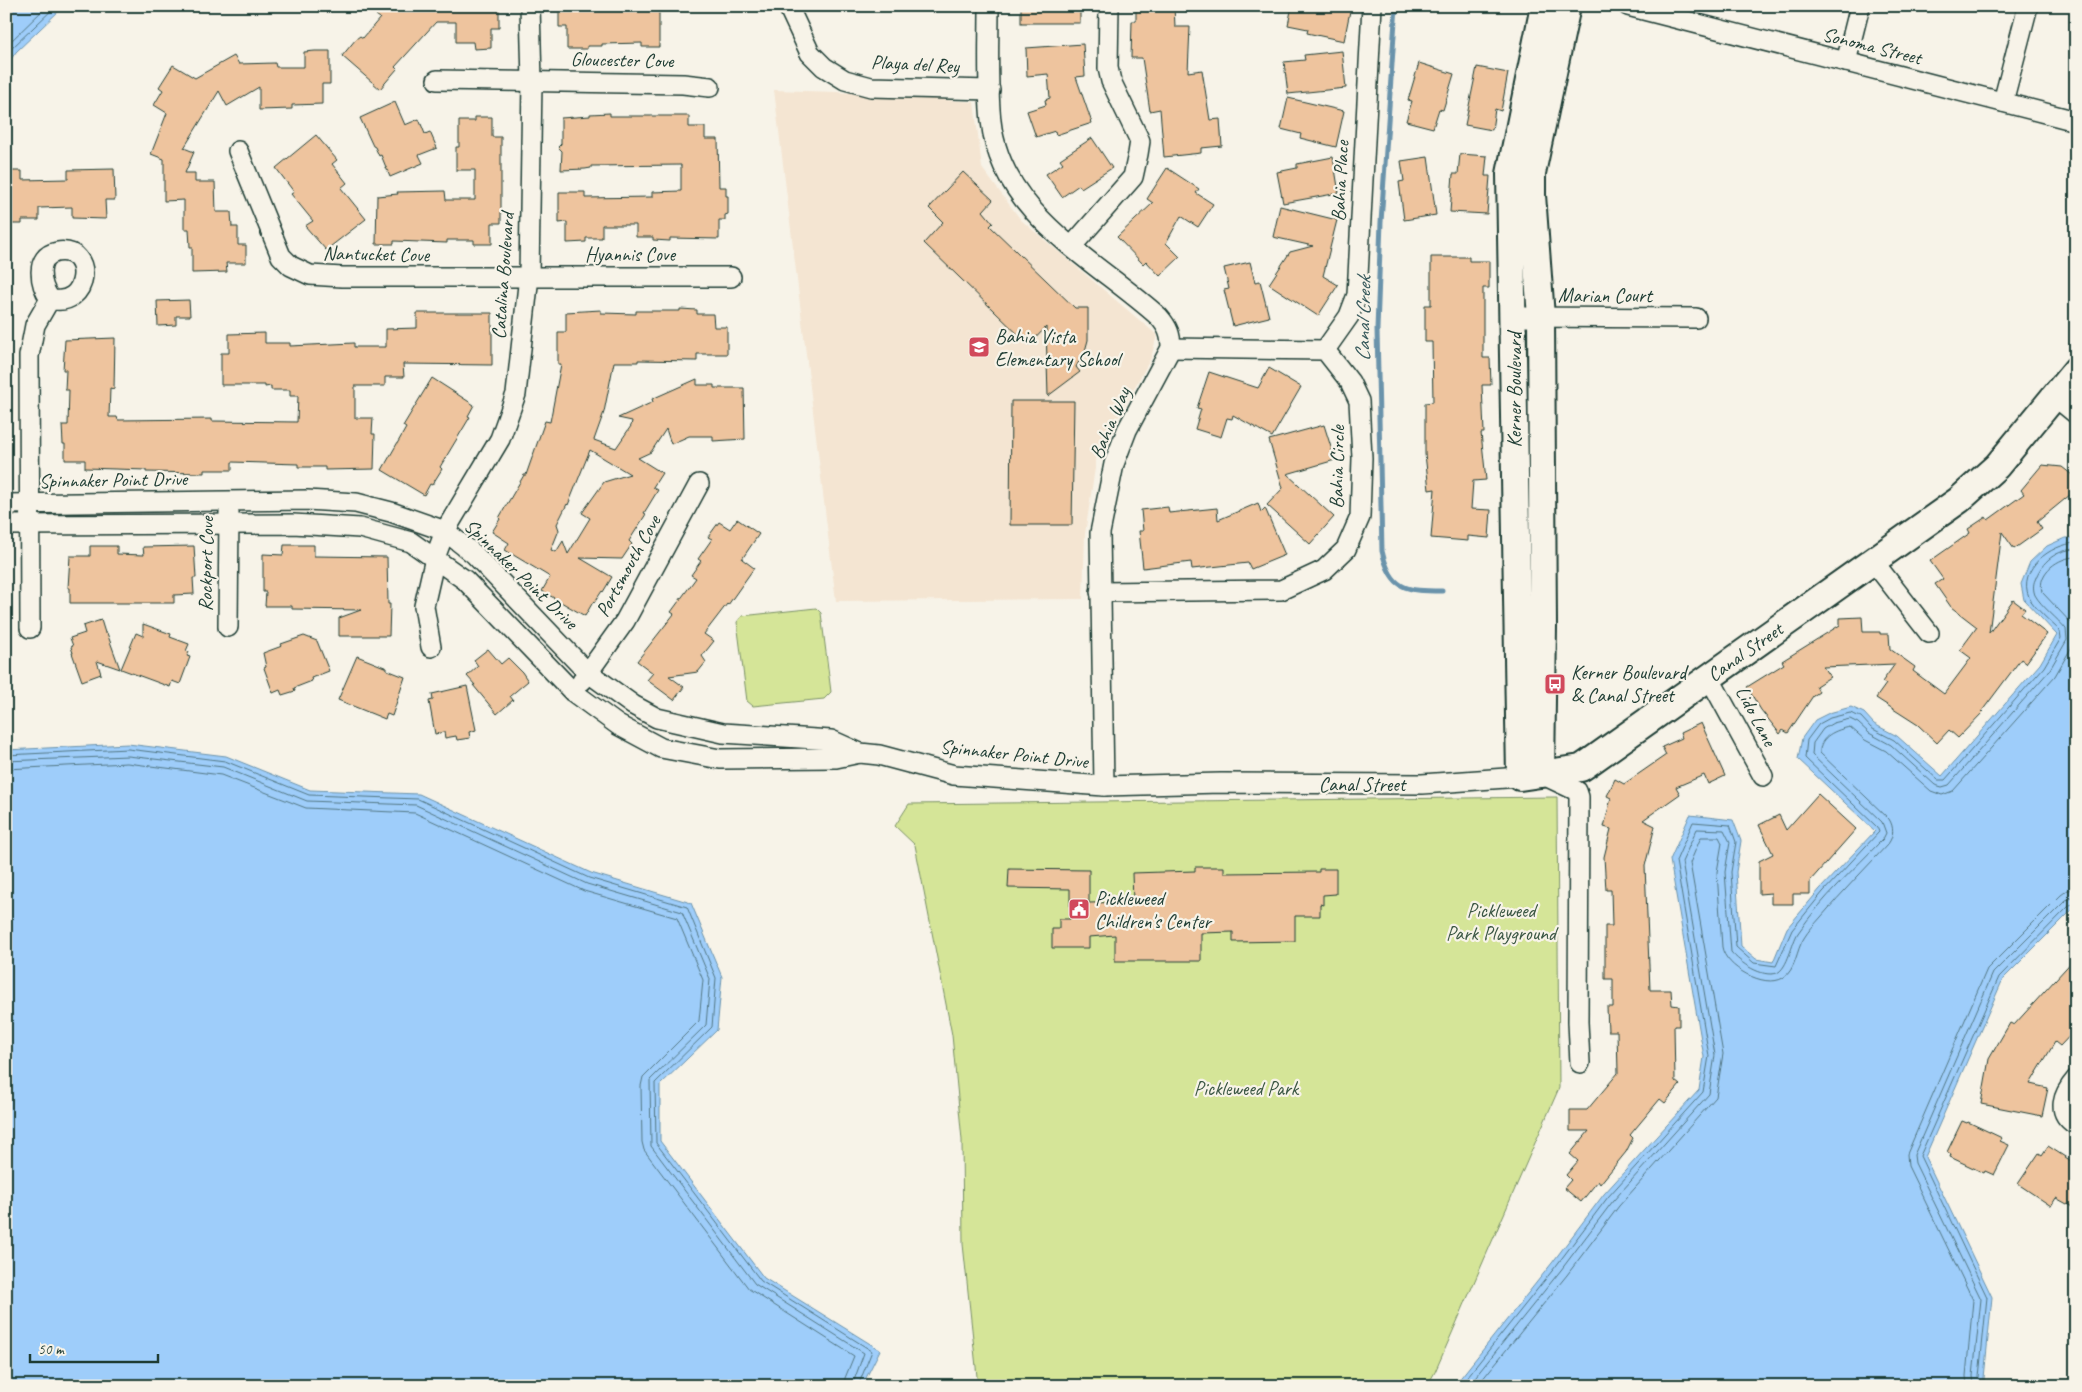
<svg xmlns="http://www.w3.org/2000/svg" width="2082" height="1392" viewBox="0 0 2082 1392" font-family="Caveat,sans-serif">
	<rect width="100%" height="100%" fill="#f7f3e8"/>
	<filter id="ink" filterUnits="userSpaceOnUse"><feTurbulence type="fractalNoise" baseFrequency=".02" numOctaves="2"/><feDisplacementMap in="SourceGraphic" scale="10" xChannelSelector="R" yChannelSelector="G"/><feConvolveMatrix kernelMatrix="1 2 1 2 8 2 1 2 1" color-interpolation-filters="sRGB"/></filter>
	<g filter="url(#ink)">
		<path fill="#f4e5d2" d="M774 90 836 92 974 102 982 168 1021 220 1157 335 1151 358 1097 455 1085 534 1083 599 836 601Z"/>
		<g fill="#d5e598" stroke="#7a9166">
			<path d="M816 608 821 613 831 692 824 699 753 706 747 701 737 622 742 616Z"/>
			<path d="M1557 797 1559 1088 1435 1372 1427 1386H978L963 1244 962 1140 952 1035 915 845 895 826 909 804Z"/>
		</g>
		<g fill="#9ecdfa" stroke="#6b93ab">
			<path d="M6 6H79L61 9 16 52 6 66Z"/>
			<path d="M2065 538H2076V906L2003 979 1925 1157 1992 1297 1984 1378 1985 1386H1454L1552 1263 1604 1194 1699 1090 1704 1057 1670 860 1690 815 1733 820 1741 841 1736 872 1741 946 1756 959 1773 962 1787 928 1820 889 1875 831 1798 759 1802 738 1815 720 1829 713 1851 707 1864 713 1874 724 1897 736 1942 776 2040 664 2057 635 2024 600 2021 584 2030 562 2047 546Z"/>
			<path d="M128 744 226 756 310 790 419 794 591 873 691 903 722 977 717 1030 660 1085V1141L764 1278 880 1350 862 1386H6V750Z"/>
		</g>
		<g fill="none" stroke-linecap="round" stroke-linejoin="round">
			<g stroke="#527783" stroke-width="1">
				<path d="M6 46 47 6"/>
				<path d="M6 57 12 48 56 6"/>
				<path d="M6 755 128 749 225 761 309 795 418 799 589 878 687 907 716 978 712 1027 655 1083 656 1143 761 1281 872 1351 858 1386"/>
				<path d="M6 761 128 756 223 767 307 801 416 805 587 884 682 912 710 979 706 1025 650 1080 651 1146 755 1284 864 1353 852 1386"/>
				<path d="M6 769 127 763 221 775 306 808 415 813 584 891 677 918 703 980 699 1021 643 1077 641 1086 642 1142 644 1150 749 1289 854 1356 845 1378 844 1386"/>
				<path d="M1460 1386 1556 1266 1608 1197 1703 1092 1709 1056 1676 861 1693 822 1730 825 1736 842 1731 872 1736 947 1754 963 1776 966 1792 930 1823 892 1879 832 1877 827 1805 758 1807 740 1819 724 1830 718 1850 713 1861 717 1871 728 1894 740 1938 780H1945L2044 667 2061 638 2060 631C2052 623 2033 607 2029 597 2017 569 2051 544 2076 543"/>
				<path d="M1468 1386 1561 1270 1613 1201 1709 1094 1715 1055 1682 862 1697 829 1724 830 1730 842 1725 872 1731 952C1740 963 1762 978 1777 973 1788 968 1792 942 1798 933 1822 898 1854 869 1883 839L1886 833 1882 822 1812 755 1813 743 1823 729 1833 723 1850 719 1858 723 1869 733 1891 745 1935 785 1942 787 1949 785 2049 671 2067 640 2066 629C2058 619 2041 606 2035 595 2033 590 2033 584 2035 580 2042 561 2056 550 2076 549"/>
				<path d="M1477 1386 1567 1275 1619 1206 1716 1097 1723 1054 1690 863 1701 837H1719L1722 843 1717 872 1722 947C1725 967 1764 989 1783 978 1796 970 1796 950 1804 938 1808 931 1815 924 1821 917 1842 892 1866 868 1888 844 1894 836 1894 827 1889 819L1820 753C1819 736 1836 730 1850 727L1865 740 1886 751 1931 791 1942 795 1953 791 2055 676 2074 643 2075 633 2072 624 2042 592C2037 572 2059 557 2076 557"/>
				<path d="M1967 1386 1966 1376 1973 1300 1908 1166 1907 1154 1987 969 2061 895 2068 890 2076 889"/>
				<path d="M1974 1386 1973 1376 1981 1299 1915 1163 1914 1155 1993 973 2066 900 2076 897"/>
				<path d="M1980 1386 1979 1377 1987 1297 1920 1156 1999 977 2070 905 2076 903"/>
			</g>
			<path stroke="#6b93ab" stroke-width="5" d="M1396 6 1381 222 1377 329 1382 551C1391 590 1406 591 1442 591"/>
		</g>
		<g fill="#eec49e" stroke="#1f3d34" fill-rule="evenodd">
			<path d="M383 6H499V28H491V48L474 49 473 42H456V22H436L395 67 397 69 380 89 342 56 356 39 360 36 363 38 380 18 376 15Z"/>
			<path d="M559 6H659V47H642V43L602 44V46H587V49H567V27H559Z"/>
			<rect x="1021" y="6" width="59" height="17"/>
			<path d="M1136 6H1174L1175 27H1190L1188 72 1202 70 1210 120 1220 119 1222 146 1201 148V153L1164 157 1160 109 1150 111 1142 58H1131L1132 21H1136Z"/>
			<path d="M1292 6H1351L1344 41 1307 33 1308 29 1288 25Z"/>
			<path d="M1083 44 1085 76 1076 77 1092 123 1056 135 1055 131 1036 137 1027 111 1046 105 1045 100 1050 98 1048 74 1027 76 1026 48Z"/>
			<path d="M315 51H330V84H322V104L292 105V109L259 110V87L227 106 219 91 184 148 194 152 185 173H195V182H215L216 212H231L232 227H238V245H246V263H226L227 272 192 273V247H190L189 229H184V200L164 201V159L151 154 167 113 154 105 163 90 159 87 173 65 195 78 234 56 239 64 275 63 276 67H304V52Z"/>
			<path d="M1342 51 1346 88 1288 94 1284 62 1305 60 1304 55Z"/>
			<path d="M1419 63 1454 74 1443 110 1439 109 1433 128 1406 121 1412 101 1408 100Z"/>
			<path d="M1477 67 1508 73 1501 111 1495 109 1492 130 1465 125Z"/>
			<path d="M1288 98 1344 111 1336 147 1300 138 1301 134 1281 129Z"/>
			<path d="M395 102 405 125 419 119 425 134 430 132 437 148 419 155 423 163 390 177 381 155 379 156 375 147 373 146 360 118Z"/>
			<path d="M610 113V116H689V127H705V139H718L719 187H726V196H728V214L725 215V220H719V239L670 238V241L653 240V237H636V225H602V238H586V242L567 243V222L559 223V192H585V198L652 197V192L681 191V165L591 166V168L585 169 561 170 562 151 558 147 561 144V118L590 116V114Z"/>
			<path d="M475 117H492V137H501V223H492V244H474V240H447V243L394 241V244H376L377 196 398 194 397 192 445 191 446 200H475V170H456V147H459V121H475Z"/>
			<path d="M316 135 337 160 332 164 347 183 341 188 366 219 326 250 305 226 313 221 291 194 294 192 276 168Z"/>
			<path d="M1092 138 1112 168 1081 188 1079 185 1062 197 1046 174 1063 163 1060 159Z"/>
			<path d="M1460 154 1487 156 1485 176H1490L1487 214 1450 212 1453 174H1458Z"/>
			<path d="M1333 157 1339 193 1283 203 1277 172 1297 168V164Z"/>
			<path d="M1428 157 1436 215 1404 220 1399 182 1404 181 1401 161Z"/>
			<path d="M1167 168 1199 189 1196 193 1213 204 1198 227 1181 216 1166 243 1180 257 1160 276 1146 261 1143 264 1117 237 1153 203 1147 199Z"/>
			<path d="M114 169 115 200H105L106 219 72 218V207L39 208V220H22V224H6V171H22V180L68 179V170Z"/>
			<path d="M963 172 993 200 983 211 993 223 990 226 1075 308H1088V340L1085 351 1076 367 1080 372 1048 396 1046 327 1029 345 924 243 943 222 929 208Z"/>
			<path d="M1280 206 1337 220 1323 276 1338 285 1318 316 1269 284 1290 252 1313 246 1273 237Z"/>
			<path d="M1431 257H1469V261H1489V288H1483V358H1490L1491 385H1482L1484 433H1481L1486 480 1473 481 1471 509 1491 510 1489 538 1468 536V541L1431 538 1435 489 1429 490 1425 454V403L1433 402 1432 342H1425V305H1431Z"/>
			<path d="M1250 262 1255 282 1260 281 1269 317 1233 326 1224 290 1229 289 1224 268Z"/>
			<path d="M189 300 190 316H176V325L158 326 157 301Z"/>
			<path d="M680 309 697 310V314H713L714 327H727V354H697V361L638 360V362H614L604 412 594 440 616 448 631 426 632 421 618 418 653 402 652 399 697 379V385H714V388H744L745 439 713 441V436H689L671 444 666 429 651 452 638 458 662 473 653 487 658 490 644 513 646 514 629 541 632 544 622 559 580 558 612 577 603 592 602 591 594 603 593 602 585 616 542 591 550 577 505 550 509 543 492 532 500 519 499 518 524 475H526L545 421 550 422 561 364H558V332H566V312L601 310V313L636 314V311H680ZM590 450 630 474 604 482 582 513 590 518 568 554 563 541 556 552 551 550 559 530 557 524 567 504 568 505Z"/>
			<path d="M417 313H492V365L403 364 404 377H385V386H355V418H373L372 434H375L374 469 325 470V467H298V464L232 462V470H204V473L146 472V470L85 468V460H65V444H63L62 425H68L69 390H65L66 370H63L65 340 115 338 114 389 110 388 109 417H117L118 420 212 419V421L297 422 298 396H290V390H271V386L265 387V385H221V353H229V334L265 333V343H290V346L354 343V347H386V329L417 328Z"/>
			<path d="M1269 368 1301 387 1272 437 1233 415 1232 419 1227 418 1221 437 1195 429 1201 409 1197 408 1209 372 1258 388Z"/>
			<path d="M432 378 474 405 468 416 470 417 440 467 442 469 432 485 430 484 424 495 382 470 406 428 403 426Z"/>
			<path d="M1011 401H1074L1072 525H1010Z"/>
			<path d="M1324 425 1335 460 1287 474 1334 517 1310 544 1267 505 1283 488 1269 440Z"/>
			<path d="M2042 465 2062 467 2076 478V490L2037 522 2042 529 2014 549 2002 532 1989 633 2013 600 2025 609 2021 614 2047 634 2026 663 2021 659 1982 711 1983 712 1958 738 1949 730 1937 743 1918 725 1876 698 1886 684 1882 682 1895 664 1823 667 1830 677 1816 686 1819 692 1813 696 1788 733 1783 730 1780 734 1761 710 1747 687 1784 664 1782 661 1840 625V618L1862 617 1863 632H1880V634H1889L1890 649 1915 667 1913 671 1944 694 1971 658 1960 650 1977 627 1951 607 1935 584 1943 579 1930 561 1970 533 1968 529 1986 517 1988 520 2024 494 2021 490Z"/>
			<path d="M1258 503 1261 512 1265 508 1285 555 1251 569 1248 563 1192 569 1191 562 1143 568 1139 531H1143L1141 510 1168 507 1169 513 1217 508 1218 520Z"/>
			<path d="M737 519 759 534 742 559 754 568 728 605 727 604 704 634 714 641 702 656 706 662 698 672 669 676 684 687 674 700 647 680 653 673 637 661 674 614 671 612 696 578 691 575 701 561 698 559 712 539 708 537 719 522 730 529Z"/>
			<path d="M284 545H314V556L387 557 388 604H390L389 636H339V618L361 610 292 609V606H265L266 592H263V554L283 555Z"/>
			<path d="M90 546H117V554L144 555 143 547 194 546 196 578H193L194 594 174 595V603H70V588H68L70 556H90Z"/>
			<path d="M101 620 105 633H107L120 669 97 661 101 674 82 681 72 653H73L71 647 73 646 70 638 85 633 83 626Z"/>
			<path d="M143 624 171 634 170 637 189 644 186 651 189 652 187 656 190 657 180 684 172 681 170 687 121 669 136 633 143 636Z"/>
			<path d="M304 636 317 641 329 671 311 678 312 681 294 688 295 691 282 695 280 690 273 693 264 668 266 667 263 653 282 646 281 644Z"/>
			<path d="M488 649 501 664 508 658 522 672 528 681 510 696 513 700 497 714 473 685H475L467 676 478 666 474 660Z"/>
			<path d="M357 656 387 668V670L405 677 392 716 387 714 385 719 338 700Z"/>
			<path d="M467 686 476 730 469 732 470 738 457 740 456 736 445 738 444 732 435 734 429 701 433 700 432 694Z"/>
			<path d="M1701 723 1725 776 1708 784 1704 775 1676 787 1680 794 1643 820 1655 826 1645 866 1650 990H1671L1672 1005 1679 1006V1026H1674L1675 1081 1680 1085 1665 1103 1660 1099 1630 1135 1633 1138 1626 1152 1600 1184 1598 1181 1581 1202 1564 1188 1571 1180 1566 1175 1578 1161 1570 1154 1589 1131H1570V1110H1587L1618 1073 1617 1031H1608L1607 1007H1613V979H1605V926H1612L1611 890H1606L1604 857 1611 829 1604 827 1611 798 1607 796 1615 779 1624 784 1666 755 1662 747 1682 738 1680 733Z"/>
			<path d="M1818 794 1856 829 1810 881V894H1793V904H1771V893L1759 894V861L1773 854 1759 825 1779 815 1786 830Z"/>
			<path d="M1195 867H1224V873L1319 872V869H1336V894L1323 895V905L1320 904V916H1295V941L1233 942V932L1201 933V961H1115V935L1089 937V948H1052V929H1059V919H1070V889L1008 888 1009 869 1089 870V903L1133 902 1132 873 1195 871Z"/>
			<path d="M2076 957V1029L2060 1046 2055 1042 2030 1084 2048 1088 2042 1116 1981 1104 1989 1059 2010 1023 2014 1025Z"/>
			<path d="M1962 1121 1967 1123 1968 1122 2002 1138 2000 1141 2009 1145 1994 1175 1985 1171 1984 1173 1950 1157 1951 1154 1947 1152Z"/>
			<path d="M2048 1146 2076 1164V1209L2056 1198 2051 1206 2018 1184 2039 1153 2042 1155Z"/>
		</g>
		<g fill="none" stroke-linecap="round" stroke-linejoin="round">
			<g stroke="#1f3d34" stroke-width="22">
				<g id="street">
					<path d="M788 6 810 53 824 67 845 80 871 87 990 90"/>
					<path d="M989 6C989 44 987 83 991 121 1001 215 1096 260 1159 317 1168 327 1171 335 1171 348L1127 430 1114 464 1100 533 1104 786"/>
					<path d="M1628 6 2076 121"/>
					<path d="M1846 62 1860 6"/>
					<path d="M437 80 683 84 710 87"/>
					<path d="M2003 102 2028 6"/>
					<path d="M238 151 281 256 291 266 310 275 342 277H731"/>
					<path d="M1072 246 1133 177 1138 154 1140 141 1111 81 1108 68 1109 6"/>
					<path d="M1513 317 1696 318"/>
					<path d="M1325 350 1349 316 1357 295 1372 6"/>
					<path d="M2054 396 2076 414"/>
					<path d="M6 504 307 500 356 503 391 512 445 531 474 554 586 671 633 705 657 718 723 733 831 740 860 753 879 755 954 775 1104 786 1221 783 1422 784 1520 777"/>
					<path d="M6 525 293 524 360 528 411 542 465 580 573 692 618 725 661 748 720 759 836 758 860 753"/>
					<path d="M1873 561 1929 633"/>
					<path d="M1100 592 1281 590 1324 570 1346 549 1360 517 1362 458 1359 401 1350 382 1325 350 1171 348"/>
					<path d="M228 627 229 512"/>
					<path d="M30 628 29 356 35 325 50 299C40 285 34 256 57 252 96 246 89 310 50 299"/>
					<path d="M431 647 424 606 435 558 445 531 500 439 516 394 529 276 532 81 530 6"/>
					<path d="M1709 677 1763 776"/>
					<path d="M582 681 625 621 699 484"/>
					<path d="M1541 774 1577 791 1579 797 1578 1022 1580 1063"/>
					<path d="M2076 1079C2063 1094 2055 1112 2076 1125"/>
				</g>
			</g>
			<g stroke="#1f3d34" stroke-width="30">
				<g id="secondary">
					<path d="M1544 6 1510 174 1520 777 1581 768 1587 764 1959 500 1997 466 2076 370"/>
					<path d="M1541 774 1543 626 1541 317 1532 195V173L1567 6"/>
				</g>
			</g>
			<use href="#street" stroke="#f7f3e8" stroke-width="19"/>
			<use href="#secondary" stroke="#f7f3e8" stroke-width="26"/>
		</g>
	</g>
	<defs>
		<g id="school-square" transform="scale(1.125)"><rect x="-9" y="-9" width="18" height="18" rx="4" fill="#d1495b" stroke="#f7f3e8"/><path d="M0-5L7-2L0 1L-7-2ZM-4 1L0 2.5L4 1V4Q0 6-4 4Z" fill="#fff"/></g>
		<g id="bus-square" transform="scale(1.125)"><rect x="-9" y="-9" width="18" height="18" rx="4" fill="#d1495b" stroke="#f7f3e8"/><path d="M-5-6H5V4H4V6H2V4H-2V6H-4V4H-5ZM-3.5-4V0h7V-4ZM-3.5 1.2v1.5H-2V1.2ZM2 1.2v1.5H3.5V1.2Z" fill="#fff"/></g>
		<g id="civic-square" transform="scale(1.125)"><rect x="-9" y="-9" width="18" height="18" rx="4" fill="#d1495b" stroke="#f7f3e8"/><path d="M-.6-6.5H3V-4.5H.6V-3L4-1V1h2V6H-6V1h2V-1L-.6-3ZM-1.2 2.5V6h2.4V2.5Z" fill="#fff"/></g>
	</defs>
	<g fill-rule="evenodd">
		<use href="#school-square" x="979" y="347"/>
		<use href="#bus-square" x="1555" y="684"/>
		<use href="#civic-square" x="1079" y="909"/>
	</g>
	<g text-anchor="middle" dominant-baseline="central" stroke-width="4.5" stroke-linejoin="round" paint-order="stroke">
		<g font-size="20" fill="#1f3d34" stroke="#f7f3e8">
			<text transform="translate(1872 46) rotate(14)">Sonoma Street</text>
			<text transform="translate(622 60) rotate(1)">Gloucester Cove</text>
			<text transform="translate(915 64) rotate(3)">Playa del Rey</text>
			<text transform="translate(1340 181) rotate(-87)">Bahia Place</text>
			<text transform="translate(376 254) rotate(1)">Nantucket Cove</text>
			<text x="630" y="254">Hyannis Cove</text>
			<text transform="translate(503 276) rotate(-86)">Catalina Boulevard</text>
			<text x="1605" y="295">Marian Court</text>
			<text transform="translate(1514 390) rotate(-90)">Kerner Boulevard</text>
			<text transform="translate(1110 423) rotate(-67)">Bahia Way</text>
			<text transform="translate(1337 467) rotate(-89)">Bahia Circle</text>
			<text transform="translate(113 480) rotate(-1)">Spinnaker Point Drive</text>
			<text transform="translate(206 564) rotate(-89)">Rockport Cove</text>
			<text transform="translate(628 566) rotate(-61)">Portsmouth Cove</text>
			<text transform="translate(521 574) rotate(44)">Spinnaker Point Drive</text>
			<text transform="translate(1745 652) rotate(-35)">Canal Street</text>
			<text transform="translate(1756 716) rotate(62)">Lido Lane</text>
			<text transform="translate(1014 754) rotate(6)">Spinnaker Point Drive</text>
			<text x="1362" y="784">Canal Street</text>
		</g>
		<g font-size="20" fill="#1f3d34" stroke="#f7f3e8" text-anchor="start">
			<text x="995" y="336">Bahia Vista<tspan x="995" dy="23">Elementary School</tspan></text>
			<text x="1571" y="672">Kerner Boulevard<tspan x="1571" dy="23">&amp; Canal Street</tspan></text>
			<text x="1095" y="898">Pickleweed<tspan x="1095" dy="23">Children's Center</tspan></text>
		</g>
		<g font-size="20" fill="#3a5643" stroke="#f7f3e8">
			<text x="1501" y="910">Pickleweed<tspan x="1501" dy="23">Park Playground</tspan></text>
			<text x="1246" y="1088">Pickleweed Park</text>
		</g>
		<g font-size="21" font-style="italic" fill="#385a5c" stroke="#f7f3e8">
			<text transform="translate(1363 319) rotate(-89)">Canal Creek</text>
		</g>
	</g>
	<rect width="2082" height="1392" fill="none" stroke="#f7f3e8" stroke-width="25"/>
	<rect x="12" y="12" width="2057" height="1367" fill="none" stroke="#1f3d34" stroke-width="2" filter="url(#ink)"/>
	<path d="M30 1354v8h128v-8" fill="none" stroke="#1f3d34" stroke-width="2.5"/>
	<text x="38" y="1354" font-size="15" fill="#1f3d34" stroke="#f7f3e8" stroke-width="4" paint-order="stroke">50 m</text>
</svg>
